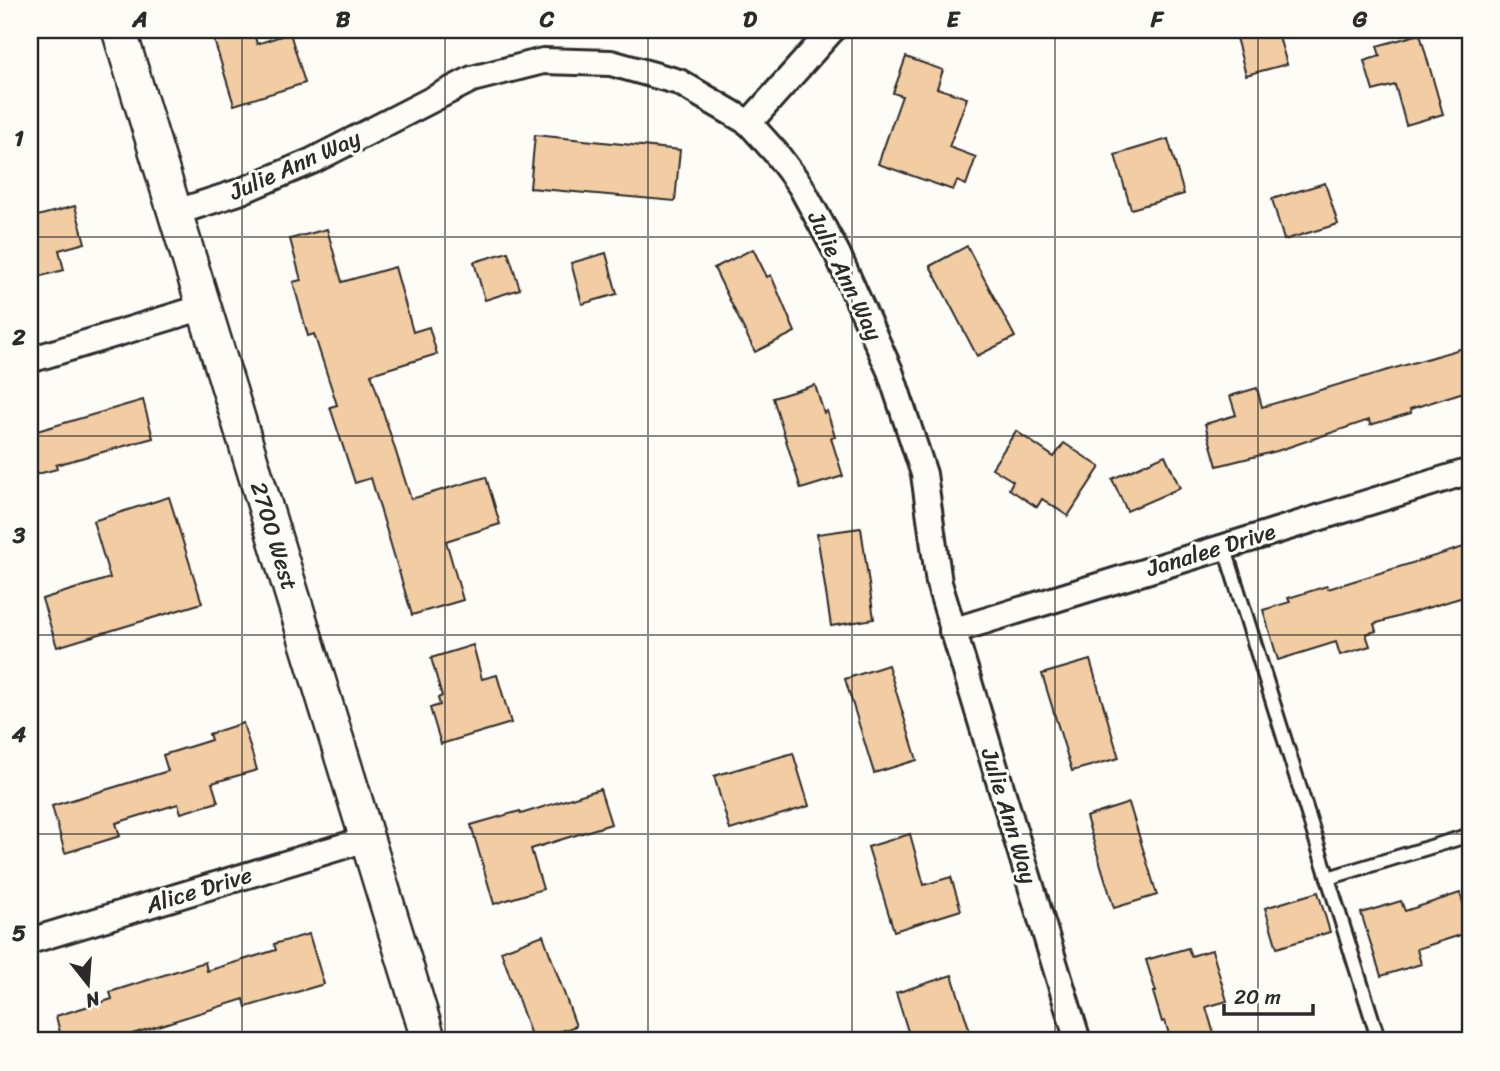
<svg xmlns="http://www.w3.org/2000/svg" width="1500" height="1071" viewBox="0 0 1500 1071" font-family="Sriracha,sans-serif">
	<rect width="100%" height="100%" fill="#fdfcf7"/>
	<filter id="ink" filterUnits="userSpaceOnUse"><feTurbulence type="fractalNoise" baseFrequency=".0143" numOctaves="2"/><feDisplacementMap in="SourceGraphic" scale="14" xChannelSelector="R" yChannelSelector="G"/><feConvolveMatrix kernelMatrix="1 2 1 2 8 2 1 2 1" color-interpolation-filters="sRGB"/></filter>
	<g filter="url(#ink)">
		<g fill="#f2cca2" stroke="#2b2b2b" stroke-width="2">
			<path d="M211 30H248L249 35 254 34 257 44 290 33 305 83 234 105Z"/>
			<path d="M1234 30H1277L1287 64 1246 75Z"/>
			<path d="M1420 34 1443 114 1406 125 1395 85 1373 91 1364 61 1380 56 1377 46Z"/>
			<path d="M906 57 943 70 937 88 967 98 949 147 976 157 966 185 957 181 953 190 878 164 902 96 893 93Z"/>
			<path d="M535 135 680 150 675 201 530 188Z"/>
			<path d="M1168 139 1184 194 1131 209 1115 155Z"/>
			<path d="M1325 183 1338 224 1284 240 1272 199Z"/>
			<path d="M75 206 85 243 59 250 64 270 30 279V218Z"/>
			<path d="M327 229 342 282 395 267 413 332 429 327 437 354 371 374 411 499 486 477 500 524 446 541 463 600 412 615 371 478 355 483 330 407 337 405 314 334 308 336 293 282 301 280 290 239Z"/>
			<path d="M967 246 1015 337 977 356 930 266Z"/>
			<path d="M753 249 767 277 771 275 795 332 755 352 714 268Z"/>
			<path d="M508 252 520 289 485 300 474 262Z"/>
			<path d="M606 253 617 294 582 304 571 263Z"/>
			<path d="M1470 346V390L1410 409 1411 413 1370 425 1369 420 1277 451 1217 466 1205 424 1236 415 1230 396 1257 388 1262 407Z"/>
			<path d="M815 385 824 413 827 411 835 437 831 438 843 476 801 489 773 398Z"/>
			<path d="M143 400 153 438 56 465 57 469 30 476V433Z"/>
			<path d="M1016 431 1054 457 1064 443 1100 467 1068 516 1042 499 1037 507 1009 489 1013 481 992 468Z"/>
			<path d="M1165 455 1180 488 1127 511 1112 479Z"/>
			<path d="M169 497 202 603 57 647 42 599 110 578 93 521Z"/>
			<path d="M861 528 874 619 831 626 817 534Z"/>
			<path d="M1470 545V595L1374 624 1376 631 1366 634 1370 646 1340 655 1336 642 1278 660 1263 610 1290 602 1288 598 1327 586 1328 589Z"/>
			<path d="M473 645 482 679 497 675 511 723 441 744 430 708 440 705 438 698 442 696 431 658Z"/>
			<path d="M1090 660 1119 758 1072 771 1042 674Z"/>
			<path d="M888 665 917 760 874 773 845 679Z"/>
			<path d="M243 723 257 770 212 783 218 802 181 813 178 804 116 823 120 836 65 853 52 806 168 771 163 755 211 740 209 734Z"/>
			<path d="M793 753 809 806 730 830 714 776Z"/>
			<path d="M600 789 611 824 531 849 543 889 494 904 471 825 520 811 521 814Z"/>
			<path d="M1129 803 1157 895 1114 908 1086 817Z"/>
			<path d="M910 834 924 885 951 877 961 910 894 931 868 847Z"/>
			<path d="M1318 892 1330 932 1277 948 1265 908Z"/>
			<path d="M1460 893 1470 925V932L1417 949 1421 964 1381 976 1361 913 1401 901 1405 911Z"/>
			<path d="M309 934 324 984 246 1007 244 999 110 1041H62L56 1016 112 999 110 992 205 962 207 971 276 950 274 944Z"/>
			<path d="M543 935 576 1026 533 1041 501 951Z"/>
			<path d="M1188 948 1191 956 1212 950 1227 1001 1206 1007 1216 1041H1171L1165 1021 1162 1022 1153 992H1156L1146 960Z"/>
			<path d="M952 975 973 1041H911L896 993Z"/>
		</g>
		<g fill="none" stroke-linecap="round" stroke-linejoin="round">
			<g stroke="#2b2b2b" stroke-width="18">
				<g id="service">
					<path d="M1224 546 1379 1041"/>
					<path d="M1328 878 1470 835"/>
				</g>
			</g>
			<g stroke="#2b2b2b" stroke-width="30">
				<g id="minor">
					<path d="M749 123 832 30"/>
					<path d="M174 213 239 192 312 161 472 79 543 61 611 63 679 82 749 123 776 153 800 185 837 253 890 371 924 474 939 583 1078 1041"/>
					<path d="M30 360 204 307"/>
					<path d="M952 631 1470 471"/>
					<path d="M30 941 367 839"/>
				</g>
			</g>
			<g stroke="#2b2b2b" stroke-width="38">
				<path id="secondary" d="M119 30 429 1041"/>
			</g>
			<use href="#service" stroke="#fdfcf7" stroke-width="12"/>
			<use href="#minor" stroke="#fdfcf7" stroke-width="24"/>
			<use href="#secondary" stroke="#fdfcf7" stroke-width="33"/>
		</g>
	</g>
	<path fill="none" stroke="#2b2b2b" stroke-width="2" stroke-opacity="0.55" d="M242 30V1041M445 30V1041M648 30V1041M852 30V1041M1055 30V1041M1258 30V1041M30 237H1470M30 436H1470M30 635H1470M30 834H1470"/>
	<g text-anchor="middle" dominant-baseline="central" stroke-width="6" stroke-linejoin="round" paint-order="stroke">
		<g font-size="23" fill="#2b2b2b" stroke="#fdfcf7">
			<text transform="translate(295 165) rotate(-24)">Julie Ann Way</text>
			<text transform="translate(845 276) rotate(64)">Julie Ann Way</text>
			<text transform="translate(274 536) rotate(73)">2700 West</text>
			<text transform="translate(1211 550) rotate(-17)">Janalee Drive</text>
			<text transform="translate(1009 816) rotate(73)">Julie Ann Way</text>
			<text transform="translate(199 890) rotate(-17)">Alice Drive</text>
		</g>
	</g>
	<rect width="1500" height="1071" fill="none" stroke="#fdfcf7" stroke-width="77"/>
	<g transform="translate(88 984) rotate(163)" stroke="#fdfcf7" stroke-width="5" paint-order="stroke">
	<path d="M0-5L12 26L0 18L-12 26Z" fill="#2b2b2b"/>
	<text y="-10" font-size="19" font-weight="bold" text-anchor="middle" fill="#2b2b2b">N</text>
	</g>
	<path d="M1224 1004v10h89v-10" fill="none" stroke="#2b2b2b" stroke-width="3.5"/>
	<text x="1234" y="1004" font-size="21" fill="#2b2b2b" stroke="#fdfcf7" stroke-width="5" paint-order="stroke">20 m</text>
	<rect x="38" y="38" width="1424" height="994" fill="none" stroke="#2b2b2b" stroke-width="2.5"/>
	<g font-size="23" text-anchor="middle" font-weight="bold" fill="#2b2b2b">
		<text x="140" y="27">A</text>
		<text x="343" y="27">B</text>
		<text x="547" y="27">C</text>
		<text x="750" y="27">D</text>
		<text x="953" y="27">E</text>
		<text x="1157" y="27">F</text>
		<text x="1360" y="27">G</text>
		<text x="19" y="146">1</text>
		<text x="19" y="345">2</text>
		<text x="19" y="543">3</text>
		<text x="19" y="742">4</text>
		<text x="19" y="941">5</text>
	</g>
</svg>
